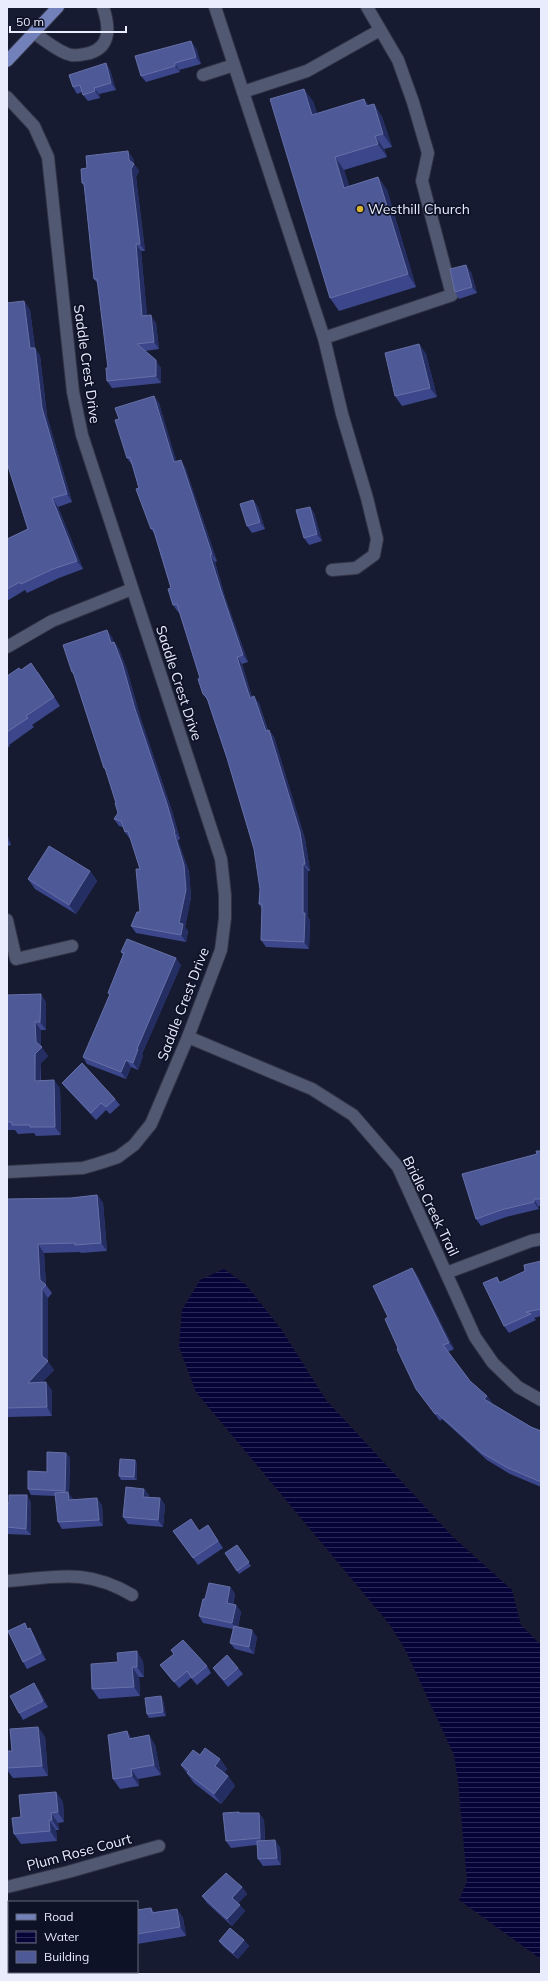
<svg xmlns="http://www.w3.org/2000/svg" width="548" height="1981" viewBox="0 0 548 1981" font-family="Mulish,sans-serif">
<defs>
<pattern id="water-rules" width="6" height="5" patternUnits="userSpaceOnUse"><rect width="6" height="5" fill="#060337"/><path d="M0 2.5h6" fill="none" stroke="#2a2855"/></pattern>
</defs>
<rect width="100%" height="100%" fill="#161b31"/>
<path fill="url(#water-rules)" d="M224,1269L246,1285L281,1329L326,1400L453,1537L512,1590L521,1625L541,1645V1959L459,1900L467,1881L458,1781L454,1755L405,1649L390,1625L196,1392L179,1347L182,1310L200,1280Z"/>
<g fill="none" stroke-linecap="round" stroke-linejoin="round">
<g stroke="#323346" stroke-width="14">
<g id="minor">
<path d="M215,7L324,338L452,295L422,181L428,153L413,102L398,60L367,7"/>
<path d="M34,33C45,40 58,52 71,55C77,56 84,54 90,53C112,46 109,25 103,7"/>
<path d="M203,75L234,65"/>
<path d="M243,92L307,71L380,30"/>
<path d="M7,97L34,126L48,157L73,392L82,435L221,859L225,895V918L221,950L188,1037L151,1124L134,1145L118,1157L100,1163L83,1168L7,1172"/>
<path d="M324,338L342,414L367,498L377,539L374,555L356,568L332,570"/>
<path d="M7,647L52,621L132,589"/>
<path d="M7,920L16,959L72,946"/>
<path d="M188,1037L312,1089L353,1115L398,1167L475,1337L493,1363L518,1387L541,1400"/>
<path d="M446,1273L531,1241L541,1239"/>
<path d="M7,1581C56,1577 87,1568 132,1595"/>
<path d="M7,1887L68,1872L159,1846"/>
</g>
</g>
<g stroke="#323346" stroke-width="14">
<path id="major" d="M7,61L58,7"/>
</g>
<use href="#minor" stroke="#515872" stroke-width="12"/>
<use href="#major" stroke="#7381bb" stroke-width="12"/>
</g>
<g fill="#3c478b">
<path d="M196,48L201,64L179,70L180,72L146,82L141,76Z"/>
<path d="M106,63L110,70L116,90L99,94L100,98L88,101L83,95L82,92L77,94L73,87Z"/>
<path d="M364,99L369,106L374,104L382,117L392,147L384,149L387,157L344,170L349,186L378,177L387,190L416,287L339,311L330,298L313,101L317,114Z"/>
<path d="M133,158L134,164L139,171L136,177L145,251H141L147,316L156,323L159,349L145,351L161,368V383L112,388L107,381L108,368L98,284L94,279L84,186L82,183L87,168Z"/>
<path d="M471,272L477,293L459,299L455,292Z"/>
<path d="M24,301L30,310L35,348L40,356L47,416L72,502L58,507L83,569L59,578L27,593L25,590L7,601V539L28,529Z"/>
<path d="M419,344L426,354L437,397L402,406L395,396Z"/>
<path d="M154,396L159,403L176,462L185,467L217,561L215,562L225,597L248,662L242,664L252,697L259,703L268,730H269L274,737L305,839L310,871H308V917L310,920L309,949L266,947L261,940L262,909L259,904L260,889L254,849L227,758L208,701L203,694L200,678L179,612H178L173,605L171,588L154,533L151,529L132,465L127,458L119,419Z"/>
<path d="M253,500L258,507L265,529L252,533L247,526Z"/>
<path d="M310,507L314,513L322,541L309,545L304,538Z"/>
<path d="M112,637L113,642H114L119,649L127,670L140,716L172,811L180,839L178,840L189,872L191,897L185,927L188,931L186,942L136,933L131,926L140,912V869L130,838V839L125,832L123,827L119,826L114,819L118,813L116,803L107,773L104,768L75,677L72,672Z"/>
<path d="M21,670L38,672L60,706L32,725L34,727L9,745L10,746L7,748V676Z"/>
<path d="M7,834L11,845L7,846Z"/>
<path d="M90,871L97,881L76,914L35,889L28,879Z"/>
<path d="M121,952L181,965L142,1054L143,1056L138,1070L131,1067L126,1079L87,1064L83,1057L110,996L108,993L123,955Z"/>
<path d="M7,995L46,1002V1030H41V1047L48,1056L41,1063V1080L60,1088L61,1135L36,1136L34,1133L18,1134L15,1130H7Z"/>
<path d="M62,1083L115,1099L120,1105L110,1114L106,1110L96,1120L67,1089Z"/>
<path d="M541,1151V1206H538L539,1209L506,1217L481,1226L476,1219L537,1154Z"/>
<path d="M97,1195L103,1203L107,1251L81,1253L80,1252L44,1253L46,1285L52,1293L48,1298V1362L54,1370L42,1382H46L52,1391V1416L7,1417V1199L71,1198Z"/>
<path d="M541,1261V1316L534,1318L536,1320L509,1333L504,1326L497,1277L501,1283L525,1271Z"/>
<path d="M412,1268L417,1275L454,1349L448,1352L470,1381L487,1396L492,1403H491L531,1427L541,1431V1487L510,1474L487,1460L442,1419L440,1421L416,1389L398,1348L388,1317Z"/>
<path d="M66,1453L70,1458L69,1494L73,1499V1500L102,1505L103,1526L62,1529L58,1522L56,1496L31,1495L28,1489Z"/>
<path d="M137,1463V1480H121L119,1476Z"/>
<path d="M144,1489L149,1495L148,1497L160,1498L165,1505L163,1527L128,1524L123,1517Z"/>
<path d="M31,1502V1535L7,1534V1503Z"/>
<path d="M208,1525L223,1548L198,1565L173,1531H199Z"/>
<path d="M237,1545L251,1566L239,1574L225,1553Z"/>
<path d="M230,1587L235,1594L233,1605H236L241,1612L238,1627L257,1637L254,1654L235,1649L230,1643L233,1629L203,1623L199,1616L205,1599Z"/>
<path d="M25,1623L28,1629L34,1635L46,1660L27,1669L23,1662Z"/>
<path d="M171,1650L207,1666L211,1673L197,1685L191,1678L179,1688L160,1665L174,1654Z"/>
<path d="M143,1661L144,1677H139L140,1696L99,1699L92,1689Z"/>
<path d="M213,1668H238L243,1674L228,1687L218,1675Z"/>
<path d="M39,1690L48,1707L23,1720L19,1713Z"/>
<path d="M161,1696L163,1700L166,1716L149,1718L147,1714Z"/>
<path d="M38,1727L45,1737L48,1776L13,1778L7,1770V1751H12Z"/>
<path d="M149,1735L155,1745L161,1775L138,1779L139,1786L120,1789L113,1779L132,1738Z"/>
<path d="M200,1755L220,1759L227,1769L224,1773L228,1776L235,1786L221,1804L194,1783L181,1765Z"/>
<path d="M56,1792L63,1802L64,1822L58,1823L59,1830H56L57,1841L21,1844L14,1834L21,1817Z"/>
<path d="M239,1812L240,1813H259L264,1820L265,1841L280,1847L281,1865L263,1866L258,1859L257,1845L231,1848L226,1841Z"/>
<path d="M242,1887L247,1894L238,1903L245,1911L232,1926L207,1903L202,1896Z"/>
<path d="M151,1908L154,1912L177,1909L183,1918L186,1936L137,1944V1910Z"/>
<path d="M244,1940L249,1946L238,1959L224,1947L219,1941Z"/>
</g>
<g fill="#252e62">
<path d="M191,41L196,48L201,64L196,57Z"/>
<path d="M106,63L110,70L116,90L111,83Z"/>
<path d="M175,63L179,70L180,72L175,66Z"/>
<path d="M94,88L99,94L100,98L95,91Z"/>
<path d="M304,89L313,101L321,128L312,115Z"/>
<path d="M364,99L373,112L366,106Z"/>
<path d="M374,104L382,117L392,147L383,134Z"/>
<path d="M375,136L384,149L387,157L378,144Z"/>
<path d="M128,151L133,158L134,165V164L139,171L136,177L145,251L140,244Z"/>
<path d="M335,157L344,170L353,200L344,188Z"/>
<path d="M378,177L387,190L416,287L408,274Z"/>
<path d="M136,244L141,251L148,324L142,316Z"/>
<path d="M466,265L471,272L477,293L472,287Z"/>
<path d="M24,301L30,310L35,348L40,356L47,416L72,502L67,494L42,408L30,348Z"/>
<path d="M151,315L156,323L159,349L154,342Z"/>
<path d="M419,344L426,354L437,397L430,388Z"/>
<path d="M156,360L161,368V383L156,376Z"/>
<path d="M154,396L159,403L179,469L174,462Z"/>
<path d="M181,460L185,467L217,561L212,554Z"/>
<path d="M52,498L58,507L83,569L77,561Z"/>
<path d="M253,500L258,507L265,529L260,522Z"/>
<path d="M310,507L314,513L322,541L317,534Z"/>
<path d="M210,555L215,562L225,597L248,662L243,655L221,590Z"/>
<path d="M107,630L112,637L116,650L111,643Z"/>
<path d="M114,642L119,649L127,670L140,716L172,811L180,839L175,832L135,709Z"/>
<path d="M237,657L242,664L254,705L250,698Z"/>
<path d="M254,696L259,703L270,738L266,731Z"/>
<path d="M269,730L274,737L305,839L310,871L305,864Z"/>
<path d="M174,832L178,840L189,872L191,897L185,927L188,931L186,942L181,935L179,923Z"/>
<path d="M7,834L11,845L7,839Z"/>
<path d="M303,864L308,871V917L310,920L309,949L304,942L303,913Z"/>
<path d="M90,871L97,881L76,914L69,905Z"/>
<path d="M176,958L181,965L142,1054L143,1056L138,1070L133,1063L137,1049Z"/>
<path d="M41,994L46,1002V1030L40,1022Z"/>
<path d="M35,1022L41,1030V1048L42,1047L48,1056L41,1063L40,1089L35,1081L36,1042Z"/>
<path d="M126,1060L131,1067L126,1079L121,1072Z"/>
<path d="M54,1080L60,1088L61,1135L55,1127Z"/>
<path d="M97,1195L103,1203L107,1251L101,1243Z"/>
<path d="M534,1199L538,1206L539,1209L534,1202Z"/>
<path d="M38,1244L44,1253L46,1285L40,1280Z"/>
<path d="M412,1268L417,1275L454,1349L449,1343Z"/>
<path d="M42,1289L48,1298V1362L54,1370L34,1391L28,1383L42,1356Z"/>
<path d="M46,1382L52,1391V1416L47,1407Z"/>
<path d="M487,1396L492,1403L489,1406L484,1399Z"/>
<path d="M66,1453L70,1458L69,1494L73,1499V1507L69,1500L68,1495L65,1491Z"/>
<path d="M135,1460L137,1463V1480L134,1477Z"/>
<path d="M144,1489L149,1495L148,1504L143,1497Z"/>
<path d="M27,1495L31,1502V1535L26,1529Z"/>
<path d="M97,1498L102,1505L103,1526L99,1520Z"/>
<path d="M160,1498L165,1505L163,1527L158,1520Z"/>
<path d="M230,1587L235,1594L231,1610L227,1603Z"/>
<path d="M236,1605L241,1612L237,1630L232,1623Z"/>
<path d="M30,1628L34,1635L46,1660L41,1653Z"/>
<path d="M252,1630L257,1637L254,1654L249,1647Z"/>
<path d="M137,1651L143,1661L144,1677L137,1667Z"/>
<path d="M132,1667L139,1677L140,1696L134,1687Z"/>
<path d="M34,1683L39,1690L48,1707L43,1701Z"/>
<path d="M161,1696L163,1700L166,1716L163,1712Z"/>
<path d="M38,1727L45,1737L48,1776L42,1766Z"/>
<path d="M127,1731L134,1741L129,1739Z"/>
<path d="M149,1735L155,1745L161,1775L154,1765Z"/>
<path d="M220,1759L227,1769L222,1776L215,1766Z"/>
<path d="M131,1769L138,1779L139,1786L132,1776Z"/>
<path d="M228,1776L235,1786L221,1804L214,1794Z"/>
<path d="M56,1792L63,1802L64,1822L58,1812Z"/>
<path d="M51,1813L58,1823L59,1830L52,1820Z"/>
<path d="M259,1813L264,1820L265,1845L260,1838Z"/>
<path d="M49,1820L56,1830L57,1841L50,1831Z"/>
<path d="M275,1840L280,1847L281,1865L277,1858Z"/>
<path d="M242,1887L247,1894L237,1905L232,1898Z"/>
<path d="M240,1905L245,1911L232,1926L227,1919Z"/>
<path d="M177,1909L183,1918L186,1936L180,1927Z"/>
<path d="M244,1940L249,1946L238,1959L233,1953Z"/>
</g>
<g fill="#4e5998" stroke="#6670a7">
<path d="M191,41L196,57L175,63V66L141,76L135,56Z"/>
<path d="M106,63L111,83L94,88L95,91L83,95L80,85L73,87L69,75Z"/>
<path d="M304,89L312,115L364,99L366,106L374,104L383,134L375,136L378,144L335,157L344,188L378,177L408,274L330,298L270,99Z"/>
<path d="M128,151L129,160L134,164L131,169L140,244H136L142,316L151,315L154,342L137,344L156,360V376L107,381L106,368H108L97,279H94L84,183H82L81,169L87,168L86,156Z"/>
<path d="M466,265L472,287L455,292L450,269Z"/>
<path d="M24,301L30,348H35L42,408L67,494L52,498L77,561L53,569L21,584L20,582L7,589V539L28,529L7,463V303Z"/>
<path d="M419,344L430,388L395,396L385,353Z"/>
<path d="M154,396L174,462L181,460L212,554L210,555L221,590L243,655L237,657L250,698L254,696L266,731L269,730L300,832L305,864H303V913H305L304,942L261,940L262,904H259L260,889L254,849L227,758L207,698L203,694L198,679L200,678L177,604L173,605L168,589L171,588L153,528L151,529L136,489L139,488L130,457L127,458L115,420L119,419L115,408Z"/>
<path d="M253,500L260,522L247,526L240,504Z"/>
<path d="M310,507L317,534L304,538L296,510Z"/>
<path d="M107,630L111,643L114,642L122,663L135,709L167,804L175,832H174L184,865L186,890L179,923L183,924L181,935L131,926L137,912H140L136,869H140L128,831L125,832L121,821L114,819L118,813L115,803H116L105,768H104L73,672H72L63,645Z"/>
<path d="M31,663L54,697L26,716L28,718L7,732V676L19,668L21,670Z"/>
<path d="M49,846L90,871L69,905L28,879Z"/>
<path d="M127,939L176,958L137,1049H138L133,1063L126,1060L121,1072L83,1057L110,994L108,993L124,953L121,952Z"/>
<path d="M41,994L40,1022H35L36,1042L42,1047L35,1054V1081L54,1080L55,1127H30V1125H12V1122H7V995Z"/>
<path d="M82,1063L115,1099L106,1107L101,1103L91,1113L62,1083Z"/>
<path d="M536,1151H541V1199H534V1202L501,1210L476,1219L462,1174L537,1154Z"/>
<path d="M97,1195L101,1243L75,1245V1243L38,1244L40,1280L46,1285L42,1289V1356L48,1361L28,1383L46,1382L47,1407L7,1408V1199L71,1198Z"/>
<path d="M541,1261V1309L526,1312L531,1314L504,1326L483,1283L497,1277L499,1283L525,1271L524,1265Z"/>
<path d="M412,1268L449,1343L443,1345L470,1381L487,1396L484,1399L531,1427L541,1431V1482L506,1467L482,1453L437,1413L435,1414L416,1389L397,1349L398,1348L385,1319L388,1317L373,1286Z"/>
<path d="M47,1452L66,1453L65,1491L28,1489V1471L47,1472Z"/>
<path d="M120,1459L135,1460L134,1477L119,1476Z"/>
<path d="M126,1487L144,1489L143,1497L160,1498L158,1520L123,1517Z"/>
<path d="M68,1492L69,1500L97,1498L99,1520L58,1522L55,1493Z"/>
<path d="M9,1495H27L26,1529L7,1527V1503H9Z"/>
<path d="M191,1519L199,1531L208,1525L218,1541L193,1558L173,1531Z"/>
<path d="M237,1545L249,1562L237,1571L225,1553Z"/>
<path d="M209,1583L230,1587L227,1603L236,1605L232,1623L199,1616L203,1599H205Z"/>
<path d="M25,1623L27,1629L30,1628L41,1653L23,1662L8,1631Z"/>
<path d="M234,1626L252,1630L249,1647L230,1643Z"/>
<path d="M183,1640L207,1666L192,1678L187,1671L174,1682L160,1665L174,1654L171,1650Z"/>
<path d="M137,1651V1667H132L134,1687L92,1689L91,1664L118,1662L117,1653Z"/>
<path d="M227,1655L238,1668L224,1680L213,1668Z"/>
<path d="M34,1683L43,1701L19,1713L10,1696Z"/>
<path d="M161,1696L163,1712L147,1714L145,1698Z"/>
<path d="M38,1727L42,1766L7,1768V1751H12L10,1729Z"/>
<path d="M127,1731L129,1739L149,1735L154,1765L131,1769L132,1776L113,1779L108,1735Z"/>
<path d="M205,1748L220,1759L215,1766L228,1776L214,1794L187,1773L189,1771L181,1765L193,1750L200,1755Z"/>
<path d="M56,1792L58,1812L51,1813L52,1820H49L50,1831L14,1834L12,1818L21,1817L19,1795Z"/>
<path d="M239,1812V1813H259L260,1838L226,1841L223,1813Z"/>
<path d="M275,1840L277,1858L258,1859L257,1841Z"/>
<path d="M226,1873L242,1887L232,1898L240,1905L227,1919L202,1896Z"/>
<path d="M151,1908L152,1913L177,1909L180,1927L137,1934V1910Z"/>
<path d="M230,1928L244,1940L233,1953L219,1941Z"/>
<path d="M80,1972H86L87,1974H76Z"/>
</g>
<circle fill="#d8b434" stroke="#0d1227" stroke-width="1.5" cx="360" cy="209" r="4"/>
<g text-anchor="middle" stroke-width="3.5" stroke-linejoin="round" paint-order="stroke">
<g font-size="14" fill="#e8ecfc" stroke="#0d1227" text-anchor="start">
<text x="368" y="214">Westhill Church</text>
</g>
<g font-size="14" fill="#e8ecfc" stroke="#0d1227">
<text transform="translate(87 364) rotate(82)" y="5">Saddle Crest Drive</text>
<text transform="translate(179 683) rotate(72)" y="5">Saddle Crest Drive</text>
<text transform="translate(183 1004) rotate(-69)" y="5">Saddle Crest Drive</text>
<text transform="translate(431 1206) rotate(64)" y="5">Bridle Creek Trail</text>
<text transform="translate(79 1852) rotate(-15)" y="5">Plum Rose Court</text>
</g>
</g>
<rect width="548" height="1981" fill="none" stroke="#e8ecfc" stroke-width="16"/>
<rect x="8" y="1901" width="130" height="72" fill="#0d1227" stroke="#65697c"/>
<rect x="16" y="1914" width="20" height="6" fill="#7381bb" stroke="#65697c"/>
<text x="44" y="1921" font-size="12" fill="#e8ecfc">Road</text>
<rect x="16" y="1931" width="20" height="12" fill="url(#water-rules)" stroke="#65697c"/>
<text x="44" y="1941" font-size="12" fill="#e8ecfc">Water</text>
<rect x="16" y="1951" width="20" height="12" fill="#4e5998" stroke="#65697c"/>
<text x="44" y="1961" font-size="12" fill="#e8ecfc">Building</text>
<path d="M10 26v6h116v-6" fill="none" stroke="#e8ecfc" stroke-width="2"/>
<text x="16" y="26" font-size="12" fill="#e8ecfc" stroke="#0d1227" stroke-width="3" paint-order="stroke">50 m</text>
</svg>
